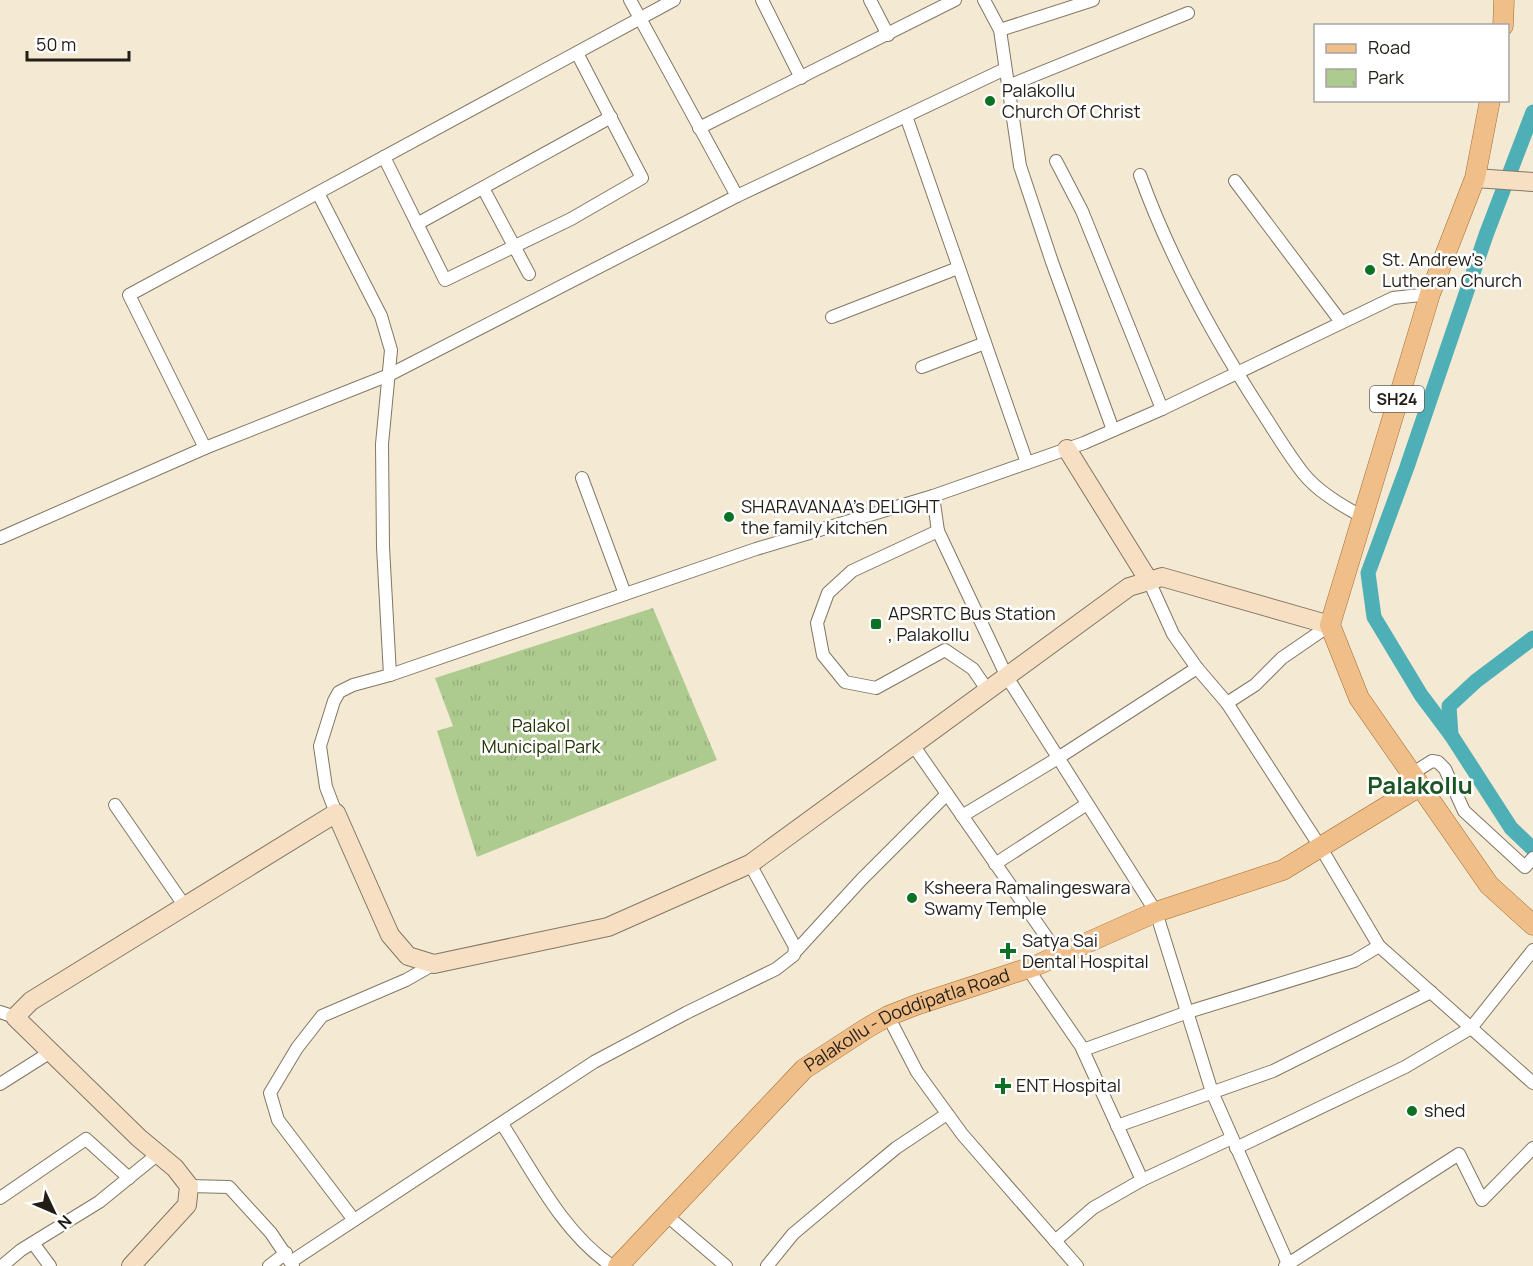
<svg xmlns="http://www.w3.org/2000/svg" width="1533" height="1266" viewBox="0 0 1533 1266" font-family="Manrope,sans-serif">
<defs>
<pattern id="park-tufts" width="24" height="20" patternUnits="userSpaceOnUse" patternTransform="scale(1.5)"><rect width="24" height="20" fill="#aecb8f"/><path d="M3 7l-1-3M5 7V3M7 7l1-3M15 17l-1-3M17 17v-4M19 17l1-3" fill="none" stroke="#95ae7b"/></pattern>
</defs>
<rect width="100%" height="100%" fill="#f4ead4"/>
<path fill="url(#park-tufts)" d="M653,608L717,760L477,857L437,731L453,726L435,678Z"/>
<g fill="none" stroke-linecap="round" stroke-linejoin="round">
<g stroke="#4fafb6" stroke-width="15">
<path d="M1533,638L1476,681L1449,706L1451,735L1511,828L1533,849"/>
<path d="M1451,735L1421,695L1374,617L1368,573L1407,467L1486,235L1533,112"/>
</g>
<g stroke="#807764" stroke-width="14">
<g id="street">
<path d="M630,0L737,196"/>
<path d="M762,0L801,78"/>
<path d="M870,0L888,35"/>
<path d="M984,0L1000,30L1020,166L1052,262L1113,430"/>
<path d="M1000,30L1093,0"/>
<path d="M1008,86L1188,13"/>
<path d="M906,116L1027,463"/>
<path d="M699,128L955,0"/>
<path d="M384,157L445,280L571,219L642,178L577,53"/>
<path d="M1056,161L1082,211L1162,409"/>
<path d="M1140,175C1170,258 1214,338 1262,412C1275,432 1288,454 1303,473C1317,491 1341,505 1361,516"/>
<path d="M1235,181L1341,322"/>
<path d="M483,188L529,274"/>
<path d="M318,193L381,316L391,350L382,444L383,547L390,675"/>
<path d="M417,224L611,117"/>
<path d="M832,317L958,268"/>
<path d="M922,367L985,343"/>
<path d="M205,448L129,295L674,0"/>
<path d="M582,478L625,594"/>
<path d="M933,496L938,531L1007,677L1156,912L1212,1092L1289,1266"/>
<path d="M938,531L852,571L828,593L817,623L823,655L845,682L876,688L945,650L973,669L988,691"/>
<path d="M0,538L205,448L389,375L737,196L1005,69"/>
<path d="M1149,581L1173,634L1197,668L1227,703"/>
<path d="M1330,625L1282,658L1255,685L1227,703L1321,848L1379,946L1533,1083"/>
<path d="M913,745L1059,955"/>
<path d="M1413,773L1432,761L1438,762L1445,769L1464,811L1525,867L1533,858"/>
<path d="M115,805L184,905"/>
<path d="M336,813L326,787L320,746L334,701L339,692L353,685L390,675L756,549L933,496L1084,443L1162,409L1393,298L1430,294"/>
<path d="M962,816L1058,758L1197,668"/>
<path d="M995,864L1087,804"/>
<path d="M796,951L861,880L947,794"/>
<path d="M1028,969L1081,1046L1142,1180"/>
<path d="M0,1012L15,1017"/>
<path d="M888,1016L917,1072L962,1134L1077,1266"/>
<path d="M1083,1050L1188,1012L1354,961L1379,946"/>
<path d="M0,1084L49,1053"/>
<path d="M502,1124C534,1173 562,1232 612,1266"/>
<path d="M1117,1126L1273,1071L1431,992"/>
<path d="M1236,1148L1405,1067L1471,1028L1533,950"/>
<path d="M189,1186L229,1187L271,1233L293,1266"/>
<path d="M0,1198L86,1139L129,1178"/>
<path d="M665,1214L726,1266"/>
<path d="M354,1220L278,1120L270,1093L297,1048L322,1016L406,980L434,964"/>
<path d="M1055,1241L1093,1208L1142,1180L1232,1138"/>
<path d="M33,1243L50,1266"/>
<path d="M292,1261L594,1062L686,1013L776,969L794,955L795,947L750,864"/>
<path d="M2,1266L21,1250L99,1202L158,1154"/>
<path d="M269,1266L286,1253"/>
<path d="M767,1266L793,1234L843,1192L896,1148L947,1114"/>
<path d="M1285,1266L1459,1154L1482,1200L1533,1148"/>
</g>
</g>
<g stroke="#807764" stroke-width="20">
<g id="secondary">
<path d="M1475,178L1533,182"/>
<path d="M1067,449L1149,581"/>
<path d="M131,1266L187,1205L189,1186L175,1168L139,1138L15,1017L31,1001L336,813L390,935L408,956L434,964L608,927L750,864L1129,587L1162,577L1330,625"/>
</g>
</g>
<g stroke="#a06a2e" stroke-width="21">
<g id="primary">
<path d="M1503,26L1504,0"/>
<path d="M1490,100L1475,178L1430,294L1330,625L1359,698L1489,885L1533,925"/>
<path id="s1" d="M618,1266L804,1069L867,1028L888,1016L916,1005L1035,966L1156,912L1283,870L1420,786"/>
</g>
</g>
<use href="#street" stroke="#fff" stroke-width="12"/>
<use href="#secondary" stroke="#f7dfc4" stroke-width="18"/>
<use href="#primary" stroke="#efbe89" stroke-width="20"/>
</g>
<g fill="#0c7223" stroke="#fff" stroke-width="2">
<circle cx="990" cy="101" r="6"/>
<circle cx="1370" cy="270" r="6"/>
<circle cx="729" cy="517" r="6"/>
<rect x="870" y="618" width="12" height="12" rx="3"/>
<circle cx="912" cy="898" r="6"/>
<path d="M1005 942h6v6h6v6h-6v6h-6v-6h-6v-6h6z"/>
<path d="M1000 1077h6v6h6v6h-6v6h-6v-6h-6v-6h6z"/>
<circle cx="1412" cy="1111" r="6"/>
</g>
<g text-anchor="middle" stroke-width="5" stroke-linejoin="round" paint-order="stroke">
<rect fill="#fff" stroke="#64625c" stroke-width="1.5" x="1370" y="386" width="54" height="26" rx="4.5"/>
<g font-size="16" font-weight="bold" fill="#221e16">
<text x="1397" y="405">SH24</text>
</g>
<g font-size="18" fill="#221e16" stroke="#fff" text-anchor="start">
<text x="1002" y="97">Palakollu<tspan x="1002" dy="21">Church Of Christ</tspan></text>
<text x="1382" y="266">St. Andrew's<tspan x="1382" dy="21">Lutheran Church</tspan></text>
<text x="741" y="513">SHARAVANAA's DELIGHT<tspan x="741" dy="21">the family kitchen</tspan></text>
<text x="888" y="620">APSRTC Bus Station<tspan x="888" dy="21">, Palakollu</tspan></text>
<text x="924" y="894">Ksheera Ramalingeswara<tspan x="924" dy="21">Swamy Temple</tspan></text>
<text x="1022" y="947">Satya Sai<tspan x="1022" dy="21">Dental Hospital</tspan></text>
<text x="1016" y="1092">ENT Hospital</text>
<text x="1424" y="1117">shed</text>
</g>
<g font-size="18" fill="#233608" stroke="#fff">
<text x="541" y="732">Palakol<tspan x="541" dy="21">Municipal Park</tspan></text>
</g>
<g font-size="18" fill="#221e16" stroke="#fff">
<text dy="6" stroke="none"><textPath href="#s1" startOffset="386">Palakollu - Doddipatla Road</textPath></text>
</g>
<g font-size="24" font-weight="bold" fill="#1c5523" stroke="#fff">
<text x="1420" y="794">Palakollu</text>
</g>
</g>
<rect x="1314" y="24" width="195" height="78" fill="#ffffff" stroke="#a7a5a2" stroke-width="1.5"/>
<rect x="1326" y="44" width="30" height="9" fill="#efbe89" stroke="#a7a5a2" stroke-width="1.5"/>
<text x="1368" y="54" font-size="18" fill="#221e16">Road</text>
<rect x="1326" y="69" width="30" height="18" fill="url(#park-tufts)" stroke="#a7a5a2" stroke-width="1.5"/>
<text x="1368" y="84" font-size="18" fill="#221e16">Park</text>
<g transform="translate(54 1212) rotate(134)" stroke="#ffffff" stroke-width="4.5" paint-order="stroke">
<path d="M0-4.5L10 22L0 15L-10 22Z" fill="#221e16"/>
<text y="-9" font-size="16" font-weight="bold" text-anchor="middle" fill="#221e16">N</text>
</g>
<path d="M27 51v9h102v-9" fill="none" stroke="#221e16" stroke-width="3"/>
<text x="36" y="51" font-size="18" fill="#221e16" stroke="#ffffff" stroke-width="4.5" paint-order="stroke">50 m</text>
</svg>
